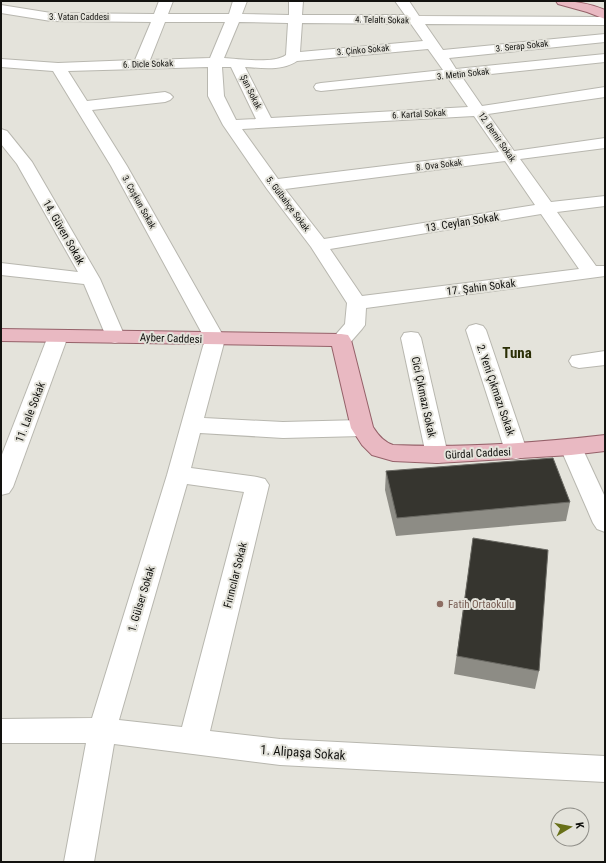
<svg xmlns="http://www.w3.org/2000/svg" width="606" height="863" viewBox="0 0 606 863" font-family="'Roboto Condensed',sans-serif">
<rect width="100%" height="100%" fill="#e4e3db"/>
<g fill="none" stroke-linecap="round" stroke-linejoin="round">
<g stroke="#b8b7af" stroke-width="2">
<g id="minor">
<path d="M159,1H173L168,14H229L233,1H247L242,14L289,15V1H303L302,15H405L395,1H409L419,16L605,17V25L425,24L443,50L605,34V42L449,58L456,69L605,54V62L462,77L482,106L605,87V97L488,114L514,151L605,138V148L520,159L551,202L605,196V206L557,212L596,266H605V276L366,308L365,325L362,329L348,345L341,346L334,345L331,340L345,324L347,303L311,247L267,189L223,125L208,96V67L68,71L87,101L165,92L170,94L173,97L170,100L165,102L92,110L127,166L225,339L204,418L283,422L362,420L370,423L373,428L370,433L362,436L283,438L200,433L191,468L257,477L265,479L269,485L210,731L280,739L605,756V782L280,765L114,744L94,862H64L86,743H1V719L92,718L167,475L205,339L111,166L53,71L1,67V59L58,63L135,60L151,22L51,21L1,13V5L51,13L154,14ZM165,22H225L210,58L150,60ZM239,22L288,23L286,55C274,64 239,59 224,58ZM302,23L411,24L423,41L300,52ZM428,49L443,70L321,83L316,84L314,87L316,90L321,91L448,78L468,107L271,118L245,67C262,68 283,71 297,61ZM222,67H231L256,119L236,120L224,96ZM474,116L499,152L278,179L242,129ZM505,161L535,205L324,239L285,189ZM541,214L579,269L362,296L330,249ZM187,484L244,492L182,727L119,720Z"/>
<path d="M1,129L7,131L32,162L100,279L125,337L122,341L115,343L108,341L84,284L1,275V263L78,272L17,164L1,144Z"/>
<path d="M476,324L483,326L486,330L527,451L524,457L516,459L508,457L505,451L466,330L469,326Z"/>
<path d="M58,330L65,332L68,336L13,487L9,493L1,495V457L48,336L51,332Z"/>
<path d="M411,332L418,333L421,338L448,455L445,461L437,463L429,461L426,455L401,338L404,333Z"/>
<path d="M605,351V365L579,368L572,366L569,361L572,356Z"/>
<path d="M571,439L579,441L605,497V532L597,529L593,523L560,447L563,441Z"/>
</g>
</g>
<g stroke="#956169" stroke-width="2">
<g id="major">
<path d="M556,1C574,1 589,3 605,10V19L587,12L558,4Z"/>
<path d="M1,329L341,334L348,335L351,340L373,427C378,435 384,442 393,445C464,448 535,443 605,435V451L571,455L437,463L393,461L372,455L362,445L351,428L332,346L1,341Z"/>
</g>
</g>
<use href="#minor" fill="#fff" fill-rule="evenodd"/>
<use href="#major" fill="#e9b9c2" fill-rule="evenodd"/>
</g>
<g fill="#8d8c85">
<path d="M386,471L570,502L566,521L396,536L385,490Z"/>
<path d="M473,538L539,671L535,689L454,674Z"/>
</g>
<g fill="#36352f" stroke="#6a6963">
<path d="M553,458L570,502L397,518L386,471Z"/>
<path d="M473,538L548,550L539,671L457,656Z"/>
</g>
<circle fill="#8d6e63" stroke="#e4e3db" stroke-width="1.5" cx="440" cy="604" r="4"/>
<g text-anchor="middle" stroke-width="4" stroke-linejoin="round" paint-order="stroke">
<g font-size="9" fill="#12120f" stroke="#e4e3db">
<text x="79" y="20">3. Vatan Caddesi</text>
<text transform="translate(382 20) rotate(1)" y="3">4. Telaltı Sokak</text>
<text transform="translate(522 46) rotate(-6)" y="3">3. Serap Sokak</text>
<text transform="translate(363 50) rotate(-5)" y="3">3. Çinko Sokak</text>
<text transform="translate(148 64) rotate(-2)" y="3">6. Dicle Sokak</text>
<text transform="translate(463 74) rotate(-6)" y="3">3. Metin Sokak</text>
<text transform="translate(251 92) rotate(64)" y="3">Şan Sokak</text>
<text transform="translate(419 114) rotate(-3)" y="3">6. Kartal Sokak</text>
<text transform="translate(497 137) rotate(55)" y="3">12. Demir Sokak</text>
<text transform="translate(439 165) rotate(-7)" y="3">8. Ova Sokak</text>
<text transform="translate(139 202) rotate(61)" y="3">3. Coşkun Sokak</text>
<text transform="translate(288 204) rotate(53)" y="3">5. Gülbahçe Sokak</text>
</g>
<g font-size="11" fill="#12120f" stroke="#e4e3db">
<text transform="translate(462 222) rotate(-9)" y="4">13. Ceylan Sokak</text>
<text transform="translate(64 232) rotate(60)" y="4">14. Güven Sokak</text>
<text transform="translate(481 287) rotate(-7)" y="4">17. Şahin Sokak</text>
<text transform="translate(171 338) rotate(2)" y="4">Ayber Caddesi</text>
<text transform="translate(496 390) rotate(71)" y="4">2. Yeni Çıkmazı Sokak</text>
<text transform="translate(424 397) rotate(78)" y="4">Cici Çıkmazı Sokak</text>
<text transform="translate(30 412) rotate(-69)" y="4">11. Lale Sokak</text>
<text transform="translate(478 453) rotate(-3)" y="4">Gürdal Caddesi</text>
<text transform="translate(235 575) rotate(-76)" y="4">Fırıncılar Sokak</text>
<text transform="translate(141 599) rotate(-73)" y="4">1. Gülser Sokak</text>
</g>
<g font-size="11" fill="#785e54" stroke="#e4e3db" text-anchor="start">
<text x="448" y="608">Fatih Ortaokulu</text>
</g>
<g font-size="13" fill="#12120f" stroke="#e4e3db">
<text transform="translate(303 752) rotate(4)" y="5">1. Alipaşa Sokak</text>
</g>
<g font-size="15" font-weight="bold" fill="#2a2e05" stroke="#e4e3db">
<text x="517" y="358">Tuna</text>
</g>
</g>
<rect width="606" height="863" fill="none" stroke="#12120f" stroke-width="4"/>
<g transform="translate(570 827) rotate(80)"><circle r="19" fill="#e4e3db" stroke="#908f89"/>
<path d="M0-3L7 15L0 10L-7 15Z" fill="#687018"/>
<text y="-6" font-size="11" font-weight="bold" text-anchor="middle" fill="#12120f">K</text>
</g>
</svg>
